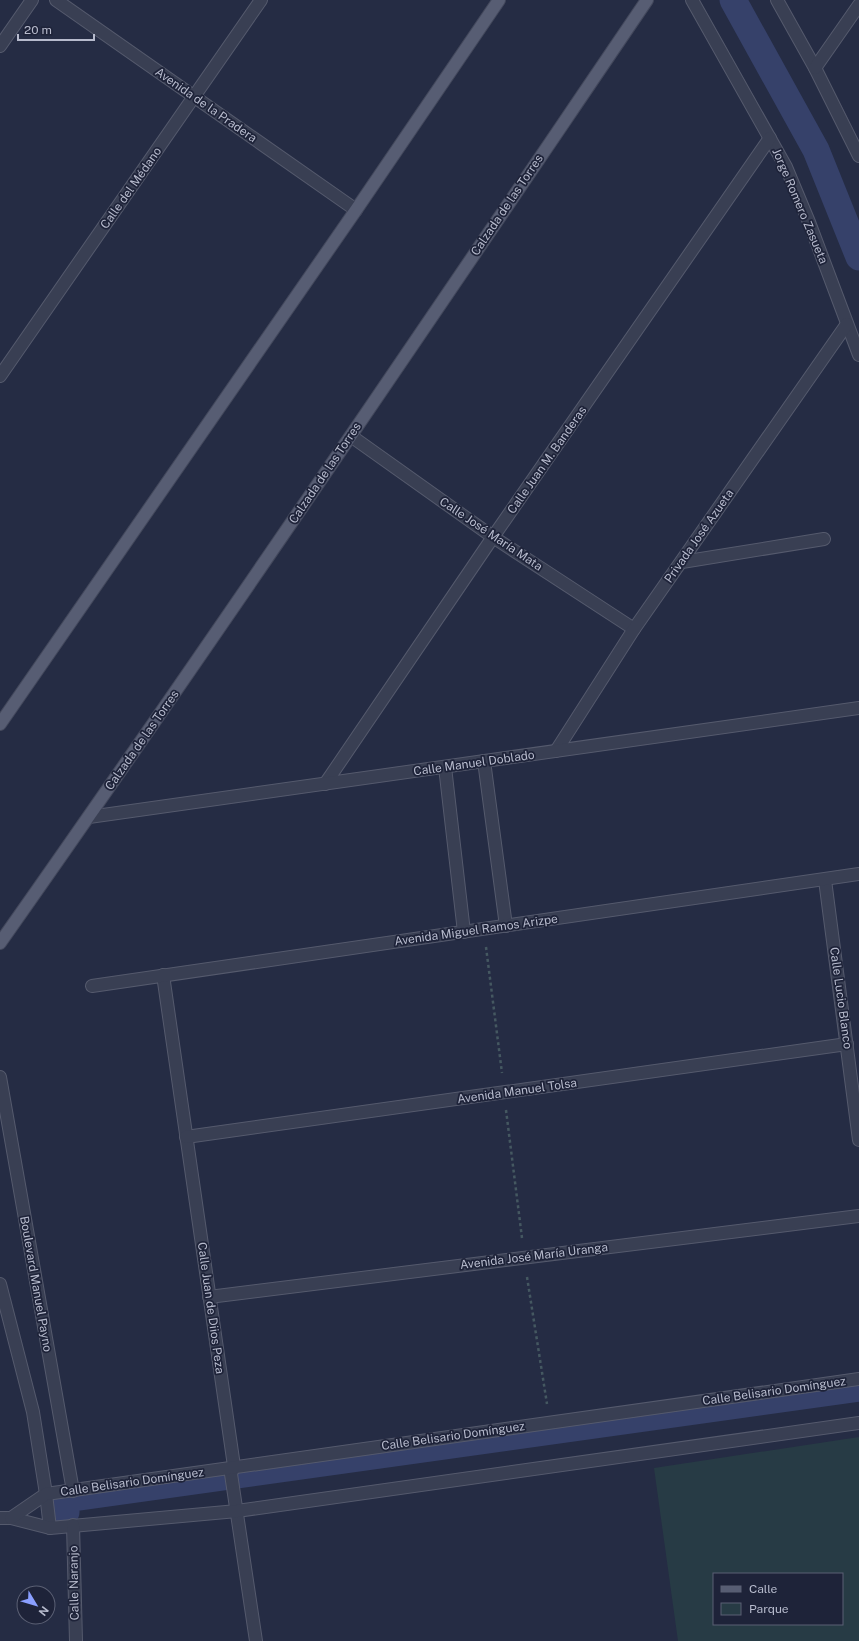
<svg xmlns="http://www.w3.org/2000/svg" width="859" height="1641" viewBox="0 0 859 1641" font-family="'Public Sans',sans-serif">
<rect width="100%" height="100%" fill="#252c44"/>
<path fill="#273b45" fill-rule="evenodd" d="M859,1437V1641H678L654,1468ZM714,1574H842V1624H714Z"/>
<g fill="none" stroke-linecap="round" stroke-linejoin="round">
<g stroke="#36416a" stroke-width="27">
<path d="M733,0L816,150L859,257"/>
<path d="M66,1512V1499L859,1388"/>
</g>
<g stroke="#555a6d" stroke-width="14">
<g id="minor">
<path d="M56,0L356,210"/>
<path d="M692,0L786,167L809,222L859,355"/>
<path d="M777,0L815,68L859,156"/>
<path d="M0,46L32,0"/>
<path d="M815,68L859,5"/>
<path d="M0,376L261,0"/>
<path d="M351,436L493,537L634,629"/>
<path d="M682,562L824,539"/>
<path d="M556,751L634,629L847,324"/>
<path d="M484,761L506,926"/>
<path d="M445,767L464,932"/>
<path d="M325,784L493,537L770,138"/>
<path d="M89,817L859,708"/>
<path d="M825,880L859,1140"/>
<path d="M163,975L234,1466L231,1474L256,1641"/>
<path d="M92,986L859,874"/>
<path d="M0,1077L73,1491"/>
<path d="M186,1137L847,1044"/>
<path d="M0,1284L33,1412L46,1494L50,1528"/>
<path d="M209,1297L859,1216"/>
<path d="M0,1518H11L50,1528L237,1511L859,1423"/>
<path d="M11,1518L46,1494L859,1379"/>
<path d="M73,1525L76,1641"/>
</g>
</g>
<g stroke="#43485c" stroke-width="14">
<g id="major">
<path d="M0,724L356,210L499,0"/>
<path d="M0,943C219,632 433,315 647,0"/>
</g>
</g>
<g stroke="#455861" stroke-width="2.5" stroke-dasharray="3 3" stroke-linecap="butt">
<path d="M486,947L502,1073"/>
<path d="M506,1110L522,1238"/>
<path d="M527,1277L547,1404"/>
</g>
<use href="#minor" stroke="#393f53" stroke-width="12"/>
<use href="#major" stroke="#575d73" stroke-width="12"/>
</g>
<g text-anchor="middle" stroke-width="3.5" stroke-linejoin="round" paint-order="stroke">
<g font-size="12" fill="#b7bbcd" stroke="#1e2339">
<text transform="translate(206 105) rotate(35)" y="4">Avenida de la Pradera</text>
<text transform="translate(131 188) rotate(-55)" y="4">Calle del Médano</text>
<text transform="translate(507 205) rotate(-56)" y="4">Calzada de las Torres</text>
<text transform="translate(800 206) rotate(67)" y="4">Jorge Romero Zasueta</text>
<text transform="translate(547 460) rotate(-55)" y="4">Calle Juan M. Banderas</text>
<text transform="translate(325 473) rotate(-56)" y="4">Calzada de las Torres</text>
<text transform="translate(491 534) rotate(34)" y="4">Calle José María Mata</text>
<text transform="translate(699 536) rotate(-55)" y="4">Privada José Azueta</text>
<text transform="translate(142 740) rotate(-55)" y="4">Calzada de las Torres</text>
<text transform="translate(474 763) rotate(-8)" y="4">Calle Manuel Doblado</text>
<text transform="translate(476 930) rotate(-8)" y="4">Avenida Miguel Ramos Arizpe</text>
<text transform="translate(841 998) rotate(82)" y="4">Calle Lucio Blanco</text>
<text transform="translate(517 1091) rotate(-8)" y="4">Avenida Manuel Tolsa</text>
<text transform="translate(534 1256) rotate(-7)" y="4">Avenida José María Uranga</text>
<text transform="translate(36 1284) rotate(80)" y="4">Boulevard Manuel Payno</text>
<text transform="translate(211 1308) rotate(82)" y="4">Calle Juan de Diios Peza</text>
<text transform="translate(774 1391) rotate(-8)" y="4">Calle Belisario Domínguez</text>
<text transform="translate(453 1436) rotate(-8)" y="4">Calle Belisario Domínguez</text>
<text transform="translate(132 1482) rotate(-8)" y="4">Calle Belisario Domínguez</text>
<text transform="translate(74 1583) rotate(-91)" y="4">Calle Naranjo</text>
</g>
</g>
<rect x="713" y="1573" width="130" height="52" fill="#1e2339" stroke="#5b6074"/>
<rect x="721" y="1586" width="20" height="6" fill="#575d73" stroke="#5b6074"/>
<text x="749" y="1593" font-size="12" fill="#b7bbcd">Calle</text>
<rect x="721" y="1603" width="20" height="12" fill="#273b45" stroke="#5b6074"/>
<text x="749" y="1613" font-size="12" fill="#b7bbcd">Parque</text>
<g transform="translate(36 1605) rotate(128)"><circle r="19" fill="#1e2339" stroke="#5b6074"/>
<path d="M0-3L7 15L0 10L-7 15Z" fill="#8a9fff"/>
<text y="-6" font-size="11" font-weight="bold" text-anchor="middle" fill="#b7bbcd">N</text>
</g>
<path d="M18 34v6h76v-6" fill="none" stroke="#b7bbcd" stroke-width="2"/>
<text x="24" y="34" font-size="12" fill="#b7bbcd" stroke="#1e2339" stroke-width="3" paint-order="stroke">20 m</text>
</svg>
